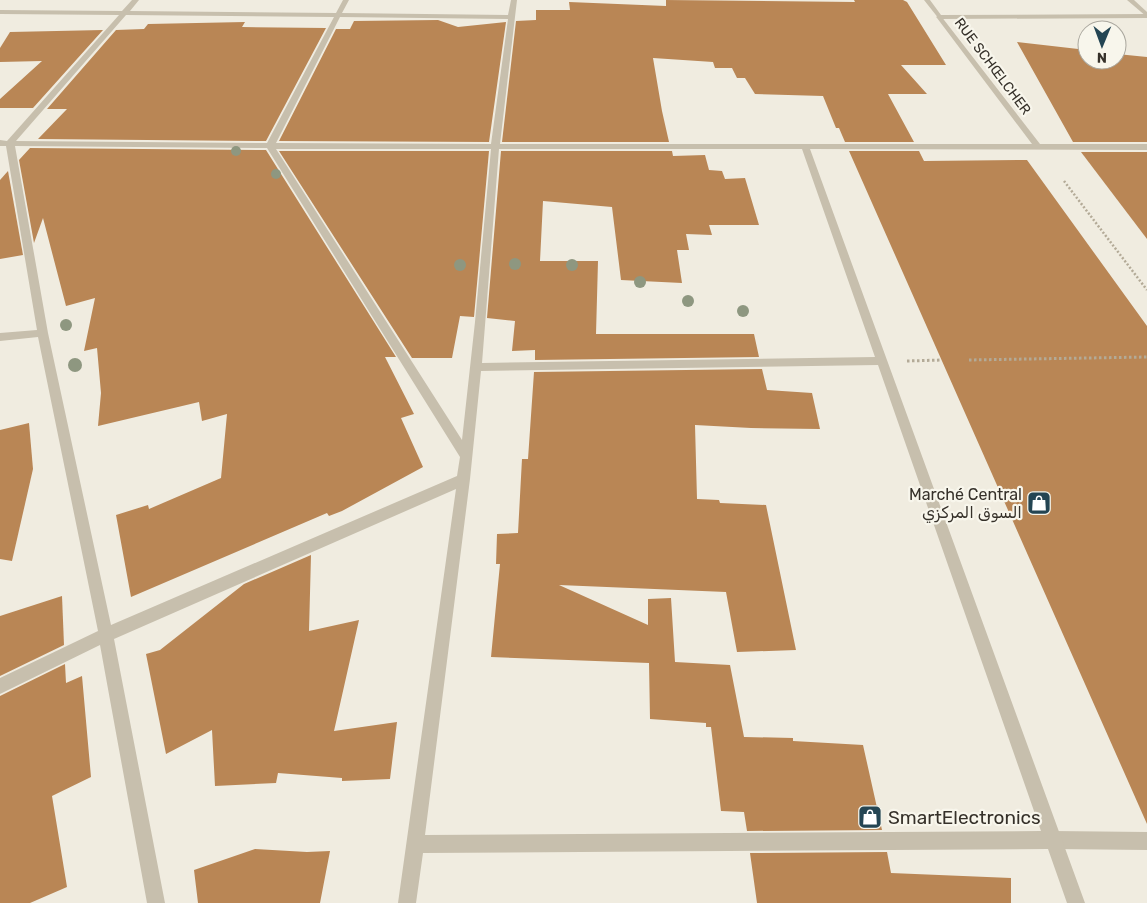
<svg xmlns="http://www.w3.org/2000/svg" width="1147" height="903" viewBox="0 0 1147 903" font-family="Rubik,'Noto Sans Arabic',sans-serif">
<rect width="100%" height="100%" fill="#f0ece0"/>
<g fill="#b98655">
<path d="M666,0L855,2L854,0H903L907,2L946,65H901L927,94H888L914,142H845L839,128H836L823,96L755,94L745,78H737L732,68H715L713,62L653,58L662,111L669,142H502L516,21L536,20V10H570L569,2L666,6Z"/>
<path d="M438,20L458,27L506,22L489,142L279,141L336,29H350L354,21Z"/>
<path d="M245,22L242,27L326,28L266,141L38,139L67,109H47L116,30L144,29L148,24Z"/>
<path d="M103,30L33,108H0V99L42,61L0,62V48L10,32Z"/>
<path d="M1017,42L1087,50V60H1117V54L1147,57V142H1073Z"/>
<path d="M30,148L266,150L396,357H385L414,414L401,418L423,467L342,511L329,516L327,513L131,597L116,515L148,505L149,509L221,478L227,414L202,421L199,402L98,426L101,393L97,348L84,351L95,298L66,306L43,218L34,243L19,160Z"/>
<path d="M279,151H489L474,317L460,316L452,358H412Z"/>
<path d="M501,151H672L673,156L705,155L709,170L722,171L725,179L745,178L759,225H709L712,235L686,234L689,250H677L682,283L621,280L612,207L543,201L540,261H598L596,334H754L759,357L535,360V350L512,351L515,321L487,318Z"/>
<path d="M849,151H919L924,161L1027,160L1147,326V824Z"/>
<path d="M1081,152H1147V239Z"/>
<path d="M8,171L23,255L0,259V180Z"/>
<path d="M762,369L767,390L812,393L820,429L751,428L695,425L697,499L719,500L720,503L766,505L796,650L737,652L726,592L559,585L648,625V599L671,598L675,662L730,665L744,737L793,738V741L863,745L882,830L747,831L744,812L721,811L711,727H706V723L650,719L649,663L491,657L500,564H496L497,534L518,533L522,459H528L534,372Z"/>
<path d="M29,423L33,469L12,561L0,559V430Z"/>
<path d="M311,555L309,631L359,620L334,731L397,722L390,779L342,781V778L278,773L276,783L215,786L212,730L166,754L146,654L160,650L244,584Z"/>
<path d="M62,596L64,645L0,676V616Z"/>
<path d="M65,664L66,683L82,676L91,777L52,796L67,887L30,903H0V696Z"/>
<path d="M255,849L307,852L330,851L320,903H198L194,870Z"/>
<path d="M887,852L891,873L1011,878V903H757L750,853Z"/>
</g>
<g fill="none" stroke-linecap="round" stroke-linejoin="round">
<path stroke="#b3aa97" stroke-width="2.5" stroke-dasharray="2 2" stroke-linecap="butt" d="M1064,181L1147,290"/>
<g stroke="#b3aa97" stroke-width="3" stroke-dasharray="2.5 2.5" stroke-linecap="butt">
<path d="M969,360L1147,357"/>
<path d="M907,361L942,360"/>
</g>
<path fill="#c7bfad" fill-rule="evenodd" d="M1053,831L1147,832V850L1053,849L1047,846L1044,840L1047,834Z"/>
<g fill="#c7bfad" fill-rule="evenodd">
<path d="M132,0H139L130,11L336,13L343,0H349L342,13L508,15L511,0H517L500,144H1032L937,18L936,17L939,15L941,16L1040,144H1147V150L810,149L1085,903H1067L1048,849L423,853L416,903H398L456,489L114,639L165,903H147L100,645L0,694V678L98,631L38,337L0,341V333L37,330L6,146H0V140L7,141L119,15L0,14V10L122,11ZM126,15L334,17L267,143L16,141ZM340,17L508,19L491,144L276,143ZM15,146L267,148L460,457L457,476L111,625L48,333ZM276,149H491L475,322L462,440ZM499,149H802L875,357L482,363ZM878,365L1041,831L425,835L470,479L481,371Z"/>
<path d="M1127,0H1134L1147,12V17Z"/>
</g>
<path fill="#c7bfad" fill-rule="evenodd" d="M924,0H930L941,15L1147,14V18L939,19Z"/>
</g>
<g fill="#8e9780">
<circle cx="236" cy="151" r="5"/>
<circle cx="276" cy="174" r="5"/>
<circle cx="515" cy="264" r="6"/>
<circle cx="460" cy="265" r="6"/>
<circle cx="572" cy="265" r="6"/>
<circle cx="640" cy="282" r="6"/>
<circle cx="688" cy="301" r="6"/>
<circle cx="743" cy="311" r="6"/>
<circle cx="66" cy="325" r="6"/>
<circle cx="75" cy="365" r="7"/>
</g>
<defs>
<g id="shop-square" transform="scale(1.25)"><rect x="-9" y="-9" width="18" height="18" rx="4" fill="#244553" stroke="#f8f6ec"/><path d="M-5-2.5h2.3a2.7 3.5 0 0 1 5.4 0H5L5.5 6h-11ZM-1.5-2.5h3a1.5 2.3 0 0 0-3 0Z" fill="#fff"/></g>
</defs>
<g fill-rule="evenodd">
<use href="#shop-square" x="1039" y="503"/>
<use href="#shop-square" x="870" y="817"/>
</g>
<g text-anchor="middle" stroke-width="4.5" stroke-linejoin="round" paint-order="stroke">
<g font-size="14" fill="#36312a" stroke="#f8f6ec">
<text transform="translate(993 66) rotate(53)" y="5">RUE SCHŒLCHER</text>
</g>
<g font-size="16" fill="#36312a" stroke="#f8f6ec" text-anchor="end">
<text x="1022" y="500">Marché Central<tspan x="1022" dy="18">السوق المركزي</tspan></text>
</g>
<g font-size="19" fill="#36312a" stroke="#f8f6ec" text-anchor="start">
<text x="888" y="824">SmartElectronics</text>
</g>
</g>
<g transform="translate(1102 45) rotate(181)"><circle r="24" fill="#f8f6ec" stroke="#aaa79e"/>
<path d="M0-4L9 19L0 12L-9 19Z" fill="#244553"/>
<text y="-8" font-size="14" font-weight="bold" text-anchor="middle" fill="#36312a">N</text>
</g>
</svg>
